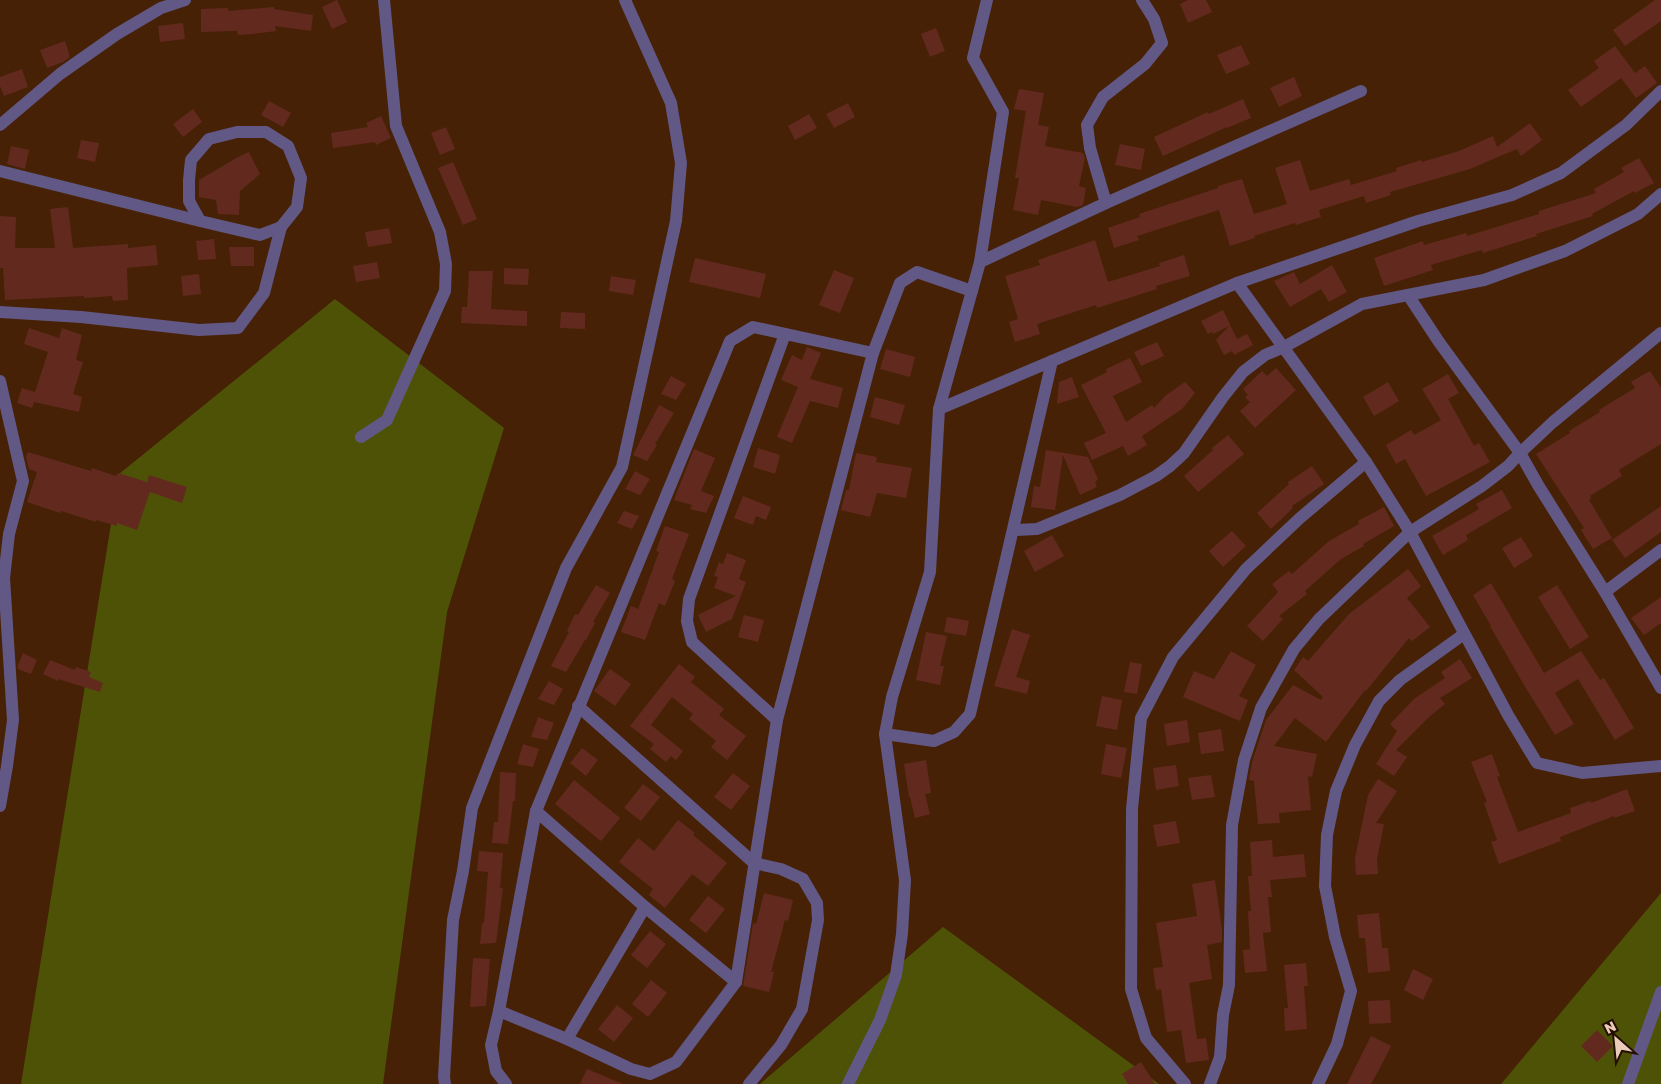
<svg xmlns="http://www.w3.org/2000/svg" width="1661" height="1084" viewBox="0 0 1661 1084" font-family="'Golos Text',sans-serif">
<rect width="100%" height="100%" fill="#462105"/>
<g fill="#4e5207">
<path d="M335,299L504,428L447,612L383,1084H21L119,474Z"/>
<path d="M1661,893V1084H1501Z"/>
<path d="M943,927L1159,1084H760Z"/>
</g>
<g fill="#622a1e">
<path d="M337,0L347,22L332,29L322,7Z"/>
<path d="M1188,0H1206L1212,12L1188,23L1180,4Z"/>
<path d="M1655,0H1661V21L1625,46L1613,30Z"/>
<path d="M274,7V9L313,15L311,31L275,26L276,31L253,34L238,35L237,31L201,32V9L228,8V11Z"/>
<path d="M183,23L185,39L160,42L158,26Z"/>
<path d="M936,28L945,51L930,57L921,34Z"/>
<path d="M65,41L70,57L63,62L47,68L40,50Z"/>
<path d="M1241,45L1250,64L1226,74L1217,55Z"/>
<path d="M1615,46L1635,73L1645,66L1657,83L1636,98L1621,78L1581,107L1568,90L1599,68L1594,61Z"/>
<path d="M22,69L28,87L4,96L0,86V77Z"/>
<path d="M1294,77L1302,96L1279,107L1270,88Z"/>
<path d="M1019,89L1044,93L1038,125L1049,127L1045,146L1083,153L1085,158L1079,186L1086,188L1083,205L1077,207L1041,200L1038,215L1013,210L1019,178H1015L1026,111L1014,109Z"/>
<path d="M1243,99L1251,118L1227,128V127L1163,156L1154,137L1208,112L1209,114Z"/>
<path d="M269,101L291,113L283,127L261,115Z"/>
<path d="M848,103L855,117L834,128L826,114Z"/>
<path d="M193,109L202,122L183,137L173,124Z"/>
<path d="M809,114L817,128L795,140L788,126Z"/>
<path d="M381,116L391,138L376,145L375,142L333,148L331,133L368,127L366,123Z"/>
<path d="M1530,123L1542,140L1521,156L1517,149L1470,169L1390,192L1391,195L1366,203L1364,196L1319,210L1321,217L1296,225L1295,223L1254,236L1255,238L1230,246L1219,210L1137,236L1139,240L1114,248L1108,228L1140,217L1139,214L1218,188V186L1242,179L1254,214L1287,204L1275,168L1300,160L1310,191L1349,179L1351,185L1397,171L1396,168L1421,160L1422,162L1459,151L1493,136L1497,147Z"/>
<path d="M446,127L455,149L440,155L431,133Z"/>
<path d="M81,140L99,143L95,162L77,158Z"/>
<path d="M1120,144L1145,149L1141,170L1115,165Z"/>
<path d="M11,146L29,150L25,169L7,164Z"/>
<path d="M249,152L260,174L240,191L239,215L218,214L216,200L199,197V180L238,157Z"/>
<path d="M1639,158L1654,183L1635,193L1634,191L1592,214L1593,216L1536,234L1537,236L1483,253L1482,250L1431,265L1433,270L1384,286L1374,258L1423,241L1424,245L1466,233L1467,236L1539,214V211L1596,193L1594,189L1624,172L1621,168Z"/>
<path d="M453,162L477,219L463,225L438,168Z"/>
<path d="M68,207L73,248L128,244V248L156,245L158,265L127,268L128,300L113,301L112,296L84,298V296L5,300L3,268H0V216L16,217L15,248H55L50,209Z"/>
<path d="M389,228L392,243L368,247L365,232Z"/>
<path d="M214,239L216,259L198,260L196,241Z"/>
<path d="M1095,240L1108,282L1160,266L1159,263L1184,255L1190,276L1156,286L1157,289L1132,297L1097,308L1096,305L1037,324L1040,334L1015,342L1009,322L1018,319L1005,276L1040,265L1038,260Z"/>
<path d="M229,247H254V266H231Z"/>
<path d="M695,258L766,274L760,298L689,282Z"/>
<path d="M377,262L380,278L356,282L353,266Z"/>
<path d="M1332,265L1347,292L1329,302L1321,289L1290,307L1274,281L1294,272L1300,284Z"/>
<path d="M504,268L529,269L528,285L504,284Z"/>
<path d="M834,270L854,278L840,313L819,305Z"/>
<path d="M469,271H493L491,309L527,311V326L461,323L462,307H467Z"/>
<path d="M199,274L201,294L183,296L181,276Z"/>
<path d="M611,276L636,280L633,295L609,291Z"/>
<path d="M1223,310L1237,339L1247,334L1253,345L1234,355L1232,351L1224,355L1216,340L1229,326L1213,334L1212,332L1208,334L1201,321Z"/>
<path d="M561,312L585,313V329L560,328Z"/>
<path d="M29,328L59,338L62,328L82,335L76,360L83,362L73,394L82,397L79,412L34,402L32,408L17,403L22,388L35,392L48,352L24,344Z"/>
<path d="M1157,342L1164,356L1141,366L1134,352Z"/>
<path d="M807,347L821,353L810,379L843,388L838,408L810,401L792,443L777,437L798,387L781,380L792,355L802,360Z"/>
<path d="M886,349L915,357L910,377L880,369Z"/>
<path d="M1130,358L1142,382L1113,396L1126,422L1152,405L1154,408L1165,396L1185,382L1195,393L1182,409L1142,436L1147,445L1128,456L1123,446L1092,460L1084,443L1106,433L1081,385L1107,372L1106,369Z"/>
<path d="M1276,368L1296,390L1255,428L1240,411L1250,402L1245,397L1248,395L1243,389L1262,371L1267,376Z"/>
<path d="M1650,371L1661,388V444L1619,470L1622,476L1590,496L1591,498L1589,500L1612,538L1593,549L1581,530L1584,528L1536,454L1570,433L1569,431L1600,412L1599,410L1635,388L1631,382Z"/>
<path d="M1448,374L1459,393L1448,399L1474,446L1479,443L1490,462L1426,496L1405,459L1396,464L1386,445L1411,430L1414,435L1441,420L1422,389Z"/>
<path d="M671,376L686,384L676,400L661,394Z"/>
<path d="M1072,377L1079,397L1057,404L1059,382Z"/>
<path d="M1388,382L1399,401L1374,416L1363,397Z"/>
<path d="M875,397L905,405L899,425L870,417Z"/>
<path d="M659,405L674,413L655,444L657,445L647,461L633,455Z"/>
<path d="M1228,435L1244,454L1198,492L1184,476L1213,450L1212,448Z"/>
<path d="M758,448L780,455L775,474L753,467Z"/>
<path d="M694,449L715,458L701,491L714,496L706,513L690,509L692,505L674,500Z"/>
<path d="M1046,450L1088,457L1098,479L1095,482L1097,487L1080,495L1063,455L1055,510L1031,507L1034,486L1040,487Z"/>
<path d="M28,452L91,471L92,468L116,476L118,473L147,482L149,475L187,487L182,503L150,492L137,530L117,523V526L96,520V522L61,511L60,513L27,502L37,472L29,469L26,457Z"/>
<path d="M856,453L877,457L876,462L912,468L906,498L877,493L870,517L841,510L846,490H849Z"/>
<path d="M1312,466L1324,484L1292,506L1293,508L1271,529L1257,513L1289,484L1288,482Z"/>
<path d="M635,471L650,479L640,495L625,489Z"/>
<path d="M1502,490L1512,508L1466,535L1468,540L1443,555L1432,536L1479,509L1476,504Z"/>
<path d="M743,496L771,507L766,520L756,516L753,525L734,518Z"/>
<path d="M1661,506V532L1625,558L1612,540Z"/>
<path d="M1384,507L1394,526L1363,544L1364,546L1341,559L1305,591L1307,594L1279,616L1283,619L1263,641L1247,626L1278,592L1272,584L1289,571L1292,574L1329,541L1359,524L1358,521Z"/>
<path d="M624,511L639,516L632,529L617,523Z"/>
<path d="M665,526L689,534L672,579L675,581L665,606L659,603L645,640L621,632L631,606L638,609L659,552L656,551Z"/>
<path d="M1232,531L1246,546L1223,567L1209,551Z"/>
<path d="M1052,535L1064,556L1035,572L1024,551Z"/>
<path d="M1521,537L1533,556L1514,568L1502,548Z"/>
<path d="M727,553L746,560L739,579L746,582L732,619L706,632L698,615L736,596L714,588L718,577L714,576L719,562L723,564Z"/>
<path d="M1408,569L1421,586L1407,598L1430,627L1412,641L1409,638L1366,691L1365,690L1326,742L1295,718L1274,746L1317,754L1312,777L1308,776L1311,810L1279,813L1280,823L1258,824L1254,781L1249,780L1252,762L1266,720L1293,685L1321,700L1323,697L1294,670L1303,657L1308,661L1349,614Z"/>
<path d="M1491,583L1544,673L1581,651L1600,680L1604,678L1634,728L1615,740L1578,679L1555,693L1574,724L1555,735L1524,685L1490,626H1491L1473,595Z"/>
<path d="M596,585L610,593L593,622L595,623L586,640H585L566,672L551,666L569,632L567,631L575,614L578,615Z"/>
<path d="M1557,585L1589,637L1570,649L1538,597Z"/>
<path d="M1661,597V623L1644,635L1631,618Z"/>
<path d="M744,615L764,620L758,642L738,637Z"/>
<path d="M947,617L969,621L966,636L944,632Z"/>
<path d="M1012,629L1030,635L1016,677L1030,681L1027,694L994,686Z"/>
<path d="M926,632L947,636L940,666H944L940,685L916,680Z"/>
<path d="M1231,651L1256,665L1239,696L1248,700L1240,721L1183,697L1194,671L1214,679Z"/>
<path d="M23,653L37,660L31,674L18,669V665Z"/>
<path d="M1460,659L1472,678L1440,698L1445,704L1430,716L1396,750L1407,757L1394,776L1376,764L1397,731L1390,724L1414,699L1445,678L1441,672Z"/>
<path d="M50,660L75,670L76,667L91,672L89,677L103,683L100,692L58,679V681L43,674Z"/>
<path d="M1130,662L1142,664L1137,694L1124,692Z"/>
<path d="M679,664L695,677L691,682L724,709L719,715L746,736L727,760L711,747L716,741L689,719L693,714L672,697L651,725L683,751L676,760L671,756L666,762L650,749L654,744L630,726Z"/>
<path d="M610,669L631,684L615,706L594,691Z"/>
<path d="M549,681L563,689L554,705L538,699Z"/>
<path d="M1102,696L1122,700L1117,730L1096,726Z"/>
<path d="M538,717L554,723L547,740L531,737Z"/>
<path d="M1187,720L1190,742L1167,746L1164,724Z"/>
<path d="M1221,729L1224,751L1201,754L1198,733Z"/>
<path d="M523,744L539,749L533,767L517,764Z"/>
<path d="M1106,744L1127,748L1121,778L1101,774Z"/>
<path d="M582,748L598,760L586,776L570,763Z"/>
<path d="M1492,754L1500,776L1497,777L1518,832L1571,813L1570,808L1590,801L1591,803L1627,789L1635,811L1614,818V816L1560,837L1561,841L1499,864L1491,842L1497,840L1484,803L1487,802L1471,762Z"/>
<path d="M926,760L931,793L925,794L930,814L915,818L910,797H909L904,764Z"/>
<path d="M1176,765L1179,786L1156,790L1153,768Z"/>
<path d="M500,772L516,773L515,801H513L508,844L492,843L494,822H498Z"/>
<path d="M733,773L750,786L731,810L714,797Z"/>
<path d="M1211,775L1215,797L1192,800L1188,778Z"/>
<path d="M1378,779L1397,791L1376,823L1384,824L1377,859L1378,874L1356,875L1355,858L1368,795Z"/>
<path d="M574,780L620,818L601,841L555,804Z"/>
<path d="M643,784L660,797L641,821L624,808Z"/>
<path d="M678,820L695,833L693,835L727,863L708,886L692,874L665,908L649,895L653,889L619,862L638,838L654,851Z"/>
<path d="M1176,821L1180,843L1157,847L1153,825Z"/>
<path d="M1272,840L1273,857L1304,854L1306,877L1270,880L1272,897H1268L1271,932L1263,933L1267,971L1245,973L1243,950L1250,949L1248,911H1251L1248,876H1252L1250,842Z"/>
<path d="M479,851L503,853L500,888H503L496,943L480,944L482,923H484L488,872L477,871Z"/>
<path d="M1215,880L1222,930V942L1207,945L1212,979L1189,983L1197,1039L1206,1038L1209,1060L1186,1063L1181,1030L1167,1032L1161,989L1156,990L1153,968L1163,967L1156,923L1197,916L1192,884Z"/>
<path d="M764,893L793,900L788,921L785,920L771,972H774L769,992L743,986L753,923L756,924Z"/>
<path d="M708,896L725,909L706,933L689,920Z"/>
<path d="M1379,913L1382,948H1388L1390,971L1368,973L1365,938H1359L1357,915Z"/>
<path d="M650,931L666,944L647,968L631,955Z"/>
<path d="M473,958L490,959L486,1006L470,1007Z"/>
<path d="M1306,963L1308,986H1304L1307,1029L1285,1031L1284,1008H1288L1284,965Z"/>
<path d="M1413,969L1433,979L1423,1000L1404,990Z"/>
<path d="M651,980L667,993L648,1017L632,1004Z"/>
<path d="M1390,1000L1391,1023L1369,1024L1368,1001Z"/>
<path d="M617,1005L633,1018L614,1042L598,1029Z"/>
<path d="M1597,1030L1613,1046L1597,1062L1581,1046Z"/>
<path d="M1371,1036L1391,1046L1381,1066L1371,1084H1347Z"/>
<path d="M1141,1062L1155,1084H1128L1122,1074Z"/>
<path d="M587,1069L623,1084H580Z"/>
</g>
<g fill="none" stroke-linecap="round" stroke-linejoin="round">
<g stroke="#625885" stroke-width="12">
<path d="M0,125L60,74L117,34L161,8L185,0"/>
<path d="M0,171L200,221L260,235L281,227L297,207L301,178L288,146L266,132H237L209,139L191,160L189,180V201L200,221"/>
<path d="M1106,203L1090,148L1087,125L1103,97L1145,64L1162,43L1154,19L1142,0"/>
<path d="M980,262L1106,203L1361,91"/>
<path d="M1237,283L1366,462L1410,532L1508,715L1537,763L1582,773L1661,766"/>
<path d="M1408,295L1439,342L1520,453L1538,485L1605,592L1661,688"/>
<path d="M0,312L81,317L199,330L238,328L264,293L281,227"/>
<path d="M0,381L23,481L9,534L4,578L13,720L7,766L0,806"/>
<path d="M939,409L1052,361"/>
<path d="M361,437L387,420L445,291L446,264L440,232L396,126L384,0"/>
<path d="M1014,530L1037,529L1120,495L1156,476L1170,466L1184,453L1223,397L1243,372L1265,355L1284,347L1362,304L1484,280L1565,251L1638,214L1661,194"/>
<path d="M1605,592L1661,550"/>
<path d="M578,706L754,863L781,869L803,879L817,903L818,920L802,1009L781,1045L749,1084"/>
<path d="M777,720L692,642L687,621L689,599L785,334"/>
<path d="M885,734L934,741L954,732L970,714L1052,361"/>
<path d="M536,811L645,907L736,982"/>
<path d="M499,1011L567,1039L631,1069L650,1074L676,1062L736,982L777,720L873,353L900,283L917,272L972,291"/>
<path d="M567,1039L645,907"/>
<path d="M445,1084L444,1077L453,920L463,871L472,808L566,568L622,467L676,221L681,163L671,103L625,0"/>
<path d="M506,1084L496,1071L491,1045L499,1011L536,811L730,341L753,327L873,353"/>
<path d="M848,1084L880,1020L896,975L902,934L905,880L885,734L892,697L930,572L939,409L980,262L1003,112L973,58L987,0"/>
<path d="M1185,1084L1146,1038L1131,989L1132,809L1141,718L1173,657L1246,569L1300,518L1366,462"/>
<path d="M1210,1084L1220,1057L1223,1015L1229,985L1232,825L1244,760L1261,708L1294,649L1319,619L1410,532L1482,486L1508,466L1520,453L1553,422L1661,333"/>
<path d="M1318,1084L1337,1044L1351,991L1335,937L1325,886L1327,835L1336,791L1355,745L1379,701L1400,680L1464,634"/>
<path d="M1628,1084L1661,992"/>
</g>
<path stroke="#625885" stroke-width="12" d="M1052,361L1237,283L1418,221L1512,195L1561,173L1626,125L1661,91"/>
</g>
<g transform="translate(1616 1039) rotate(333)" stroke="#230f02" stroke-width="4" paint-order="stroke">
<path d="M0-4L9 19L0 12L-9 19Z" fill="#ebccba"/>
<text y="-8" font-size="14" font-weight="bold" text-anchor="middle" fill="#ebccba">N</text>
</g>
</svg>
